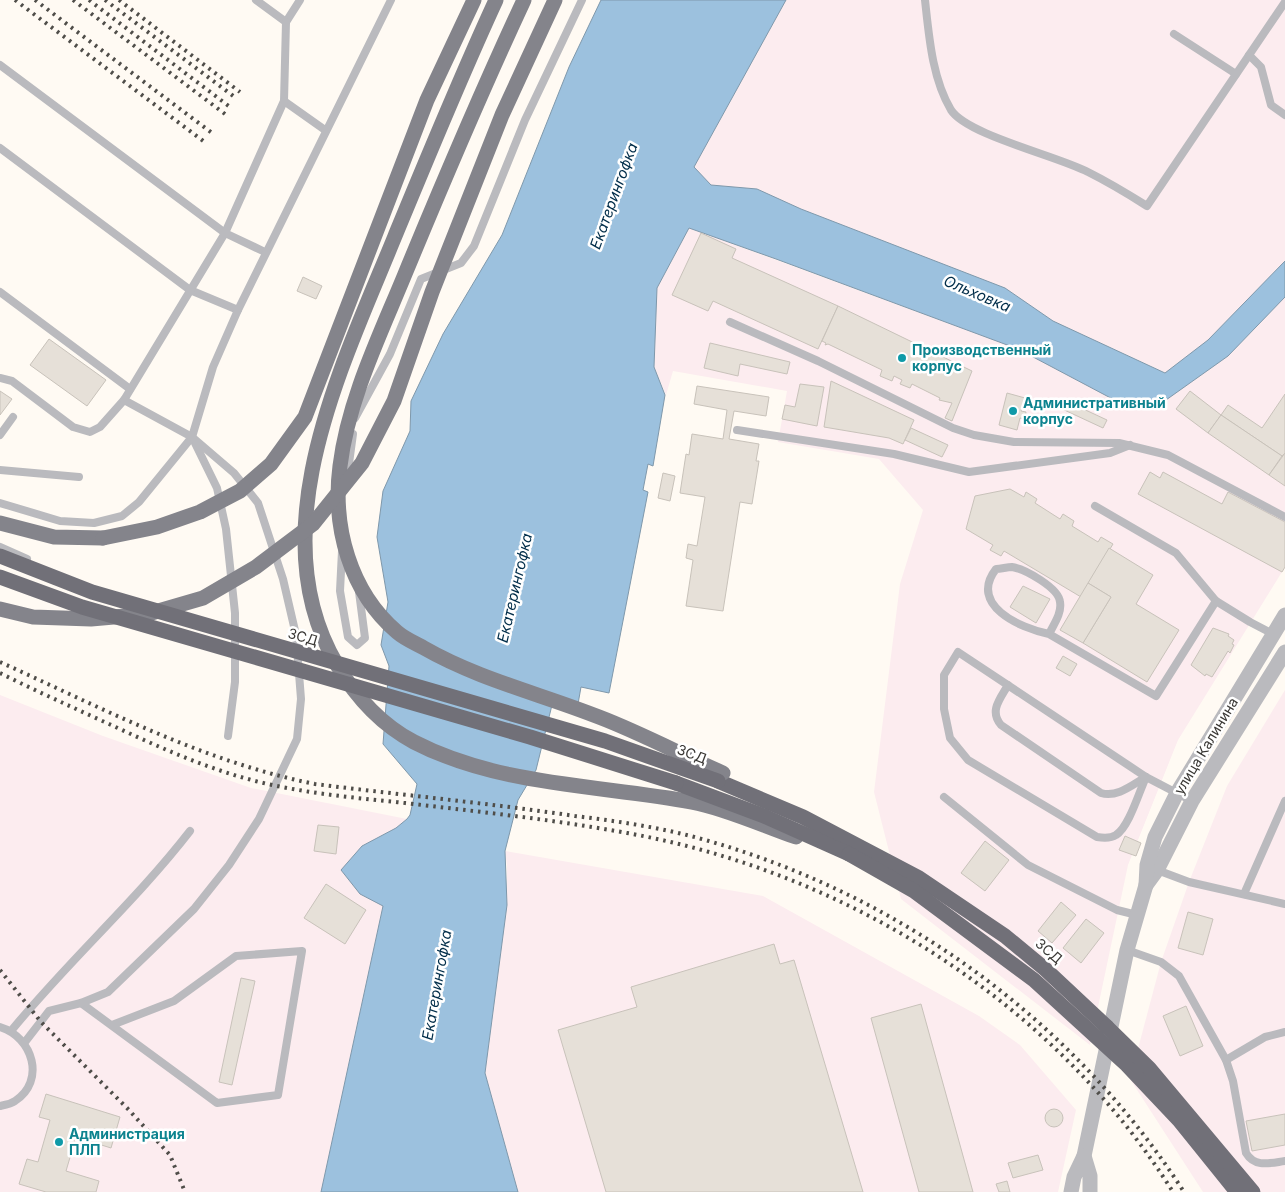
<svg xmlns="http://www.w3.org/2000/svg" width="1285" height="1192" viewBox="0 0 1285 1192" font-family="Inter,sans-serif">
<rect width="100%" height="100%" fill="#fffaf3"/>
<g fill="#fcecef">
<path d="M786,0H1285V261L1208,340L1166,373L1053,321L1005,288L801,209L757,189L711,185L694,167Z"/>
<path d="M689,228L1018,349L1122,404L1166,400L1228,356L1285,297V567L1178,740L1128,865L1090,1045L901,899L874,792L900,584L923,510L879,459L778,442L787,391L673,371L666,395L654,367L657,288Z"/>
<path d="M1285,690V1192H1203L1130,1079L1161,962L1189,882L1227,786Z"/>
<path d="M0,695L103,736L251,788L407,819L396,828L362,846L360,894L383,906L321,1192H0Z"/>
<path d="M505,851L763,896L979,1016L1020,1045L1076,1110L1058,1192H518L485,1073L507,905V865Z"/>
</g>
<path fill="#9cc1de" stroke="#7f98ab" d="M601,0H786L694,167L711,185L757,189L801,209L1005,288L1053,321L1165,373L1208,340L1285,261V297L1228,356L1166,400L1122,404L1018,349L776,259L689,228L657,288L654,367L665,395L653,466L648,464L643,490L648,492L609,693L581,687L578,704L552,705L536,770L518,800L505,851L507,905L485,1073L518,1192H321L383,906L360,894L341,870L362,846L396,828L407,819L410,815L417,784L383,744L389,666L381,645L388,602L377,537L383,491L410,431L411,401L443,334L502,235L569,67Z"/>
<g fill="#e6e0d8" stroke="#c8c2ba">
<path d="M701,233L736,249L732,258L838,306L818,349L713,301L708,311L672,295Z"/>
<path d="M303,277L322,286L316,299L297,291Z"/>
<path d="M838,306L972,371L952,421L945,418L952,403L939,400L940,398L912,384L910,388L900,384L902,380L894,376L892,381L880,376L882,370L828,344L825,345L826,343L822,341Z"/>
<path d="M49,339L106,380L87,406L30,365Z"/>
<path d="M710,343L790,362L787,374L740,364L738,376L704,368Z"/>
<path d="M831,381L914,420L903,444L889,438L824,427Z"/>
<path d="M800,384L824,387L817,426L782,419L785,405L795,407Z"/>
<path d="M697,386L769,397L766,416L734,411L729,439L759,444L756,461H759L752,504L740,502L723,611L686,606L693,560L686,558L688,544L697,546L705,497L680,493L686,454L689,455L692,434L723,439L727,410L694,404Z"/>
<path d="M0,391L12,399L0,415Z"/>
<path d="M1190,391L1221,415L1208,433L1176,409Z"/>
<path d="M1007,393L1025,398L1021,411L1026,412L1025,419L1020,418L1017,430L999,425Z"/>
<path d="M1285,394V453L1282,456L1221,415L1228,405L1262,428Z"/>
<path d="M1064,400L1107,420L1103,428L1060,408Z"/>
<path d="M1221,415L1282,456L1269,475L1208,433Z"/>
<path d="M911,428L948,445L942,457L905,440Z"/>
<path d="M1285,453V486L1269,475Z"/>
<path d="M1150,472L1160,478L1163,472L1222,504L1228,492L1285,522V567L1282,572L1138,494Z"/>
<path d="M663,473L675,476L670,501L658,498Z"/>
<path d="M1010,489L1024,497L1026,492L1037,499L1035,503L1060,519L1063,514L1074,521L1072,526L1098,542L1101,537L1113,544L1081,597L1004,551L1001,556L990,550L993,545L966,529L975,496Z"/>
<path d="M1109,548L1153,575L1136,604L1179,630L1147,682L1083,643L1111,597L1088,583Z"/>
<path d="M1088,583L1111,597L1083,643L1060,630Z"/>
<path d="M1023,586L1050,599L1036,623L1010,607Z"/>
<path d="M1213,628L1229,634L1228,636L1234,640L1232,644L1234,645L1230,653L1228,651L1212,677L1206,674L1205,676L1191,665Z"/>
<path d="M1063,656L1077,664L1070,676L1056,668Z"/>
<path d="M318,825L339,827L336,854L314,851Z"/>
<path d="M1125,836L1141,843L1136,856L1119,850Z"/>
<path d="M985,841L1009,860L985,891L961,873Z"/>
<path d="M326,884L366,910L345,944L304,918Z"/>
<path d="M1061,902L1076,915L1052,943L1038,931Z"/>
<path d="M1188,912L1213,919L1203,955L1178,948Z"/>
<path d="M1086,919L1104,933L1081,963L1063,948Z"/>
<path d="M774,944L780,964L794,960L863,1192H606L558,1030L637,1007L631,987Z"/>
<path d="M241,978L255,981L232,1085L219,1082Z"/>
<path d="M921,1004L973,1192H919L871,1018Z"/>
<path d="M1186,1006L1203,1046L1180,1056L1163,1016Z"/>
<path d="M46,1094L120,1117L111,1148L76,1137L66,1171L99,1181L96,1192H46L19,1184L27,1159L38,1162L50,1120L39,1117Z"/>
<circle cx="1054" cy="1118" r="9"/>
<path d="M1285,1114V1145L1252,1151L1246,1121Z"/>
<path d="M1038,1155L1043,1170L1013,1178L1008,1163Z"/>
<path d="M1007,1181L1010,1192H999L996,1184Z"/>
</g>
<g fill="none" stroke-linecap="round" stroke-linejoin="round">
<g stroke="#bababe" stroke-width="8">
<path d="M256,0L286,22L300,0"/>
<path d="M925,0C929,36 932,78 951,110C967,135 1058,156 1088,172C1108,182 1128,194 1147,206L1285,2"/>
<path d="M286,22L284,101L325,130"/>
<path d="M1174,34L1236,74"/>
<path d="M1249,55L1261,67L1271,105L1285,115"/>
<path d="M0,65L225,233L265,252"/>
<path d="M0,148L190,290L238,310"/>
<path d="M0,292L130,389"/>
<path d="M730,322L818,361L953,428L974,435L1014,442L1119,443L1168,455L1285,517"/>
<path d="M0,378L12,381L73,427L90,432L100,427L124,400L225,233L284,101"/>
<path d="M355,418L390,354L421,279L461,263L474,246L525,120L582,0"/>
<path d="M737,430L894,454L969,472L1110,453L1130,445"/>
<path d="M0,435L13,417"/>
<path d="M194,441L217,488L226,529L235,613V682L228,736"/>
<path d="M0,470L79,477"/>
<path d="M347,478L353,434"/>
<path d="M0,503L60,521L94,523L122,516L139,502L192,437L213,367L238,310L391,0"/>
<path d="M1095,506L1176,553L1216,601L1250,622L1273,634"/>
<path d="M0,547L27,559"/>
<path d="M342,551L340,591L348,637L357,645L365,638L359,592"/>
<path d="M1049,634C1054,624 1062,613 1060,602C1059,588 1025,569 1012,567C1007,567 1001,569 996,569C968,605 1020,628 1049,634L1156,696L1216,601"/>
<path d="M1008,685C1000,699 989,711 1001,725L1101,793C1117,798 1132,785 1146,777"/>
<path d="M1146,777C1139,792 1129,827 1116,835C1110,839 1103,838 1097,837L968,760L950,738L944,709V675L958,652L1146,777L1192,801"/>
<path d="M944,797L1028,865L1117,910L1137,915"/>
<path d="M1157,870L1189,882L1285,904"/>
<path d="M1244,894L1285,801"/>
<path d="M1127,950L1161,962L1179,976L1226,1060L1233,1081L1246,1153C1255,1168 1270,1163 1285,1161"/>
<path d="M81,1003L217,1103L278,1095L302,951L236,956L174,1001L112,1025"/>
<path d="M0,1027C33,1037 46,1081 15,1101C11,1104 5,1105 0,1106"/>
<path d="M11,1031C68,961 135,902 190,831"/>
<path d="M25,1042L49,1011L81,1003L108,992L194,909L229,865L259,819L297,739L301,699L296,635L283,579L258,503L234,473L192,437L124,400"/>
<path d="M1226,1060L1265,1037L1285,1032"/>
</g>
<g stroke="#bababe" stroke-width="15">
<path d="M1146,885L1157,870L1192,801L1285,652"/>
<path d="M1084,1156L1127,950L1146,885L1147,865L1155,837L1177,793L1285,615"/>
<path d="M1071,1192L1074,1177L1084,1156L1090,1176V1192"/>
</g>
<g stroke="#84848b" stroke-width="15">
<path d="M496,0C460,78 428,156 395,236C343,364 258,532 337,665C356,697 380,724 414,742C499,786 600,785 692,802C725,808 764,826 796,837"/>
<path d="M0,523L54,537L103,538"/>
</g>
<g stroke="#717078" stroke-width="15">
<path d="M718,781L803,817L919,878L1005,936L1045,969L1107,1027"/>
<path d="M676,783L764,816L849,854"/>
</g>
<g stroke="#4f4d49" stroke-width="4" stroke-dasharray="2.5 5" stroke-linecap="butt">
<path d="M15,0L206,143"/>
<path d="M35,0L212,133"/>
<path d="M73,0L225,114"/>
<path d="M89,0L230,107"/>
<path d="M105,0L236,98"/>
<path d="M119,0L240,92"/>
<path d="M0,662C102,708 204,762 315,784C401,795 488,803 575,816C616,821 658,827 698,838C896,892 1073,1019 1184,1192"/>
<path d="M0,673C36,691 72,707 109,724C163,749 218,774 277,786C316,794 356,798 396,802C473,811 550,819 627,833C846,872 1054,1002 1173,1192"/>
<path d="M0,970L41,1022L128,1109L170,1155L185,1192"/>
</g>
<g stroke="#84848b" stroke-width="15">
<path d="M524,0C482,90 443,182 405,274C380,335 348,400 340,466C332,527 350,592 397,632C405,639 415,643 424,648C478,679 541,694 599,717C641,733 682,755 723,773"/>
<path d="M103,538L157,527L200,512L240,491L271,464L305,417L427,100L474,0"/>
<path d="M0,609L33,617L91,619L148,614L203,598L256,567L313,524L362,463L394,401L432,292L502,115L555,0"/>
</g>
<g stroke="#717078" stroke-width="15">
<path d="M0,556L92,592L605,741L718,781"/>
<path d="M0,577L82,607L530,737L676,783"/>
<path d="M849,854L914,891L1034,980L1127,1065L1179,1120L1237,1192"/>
<path d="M1107,1027L1149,1068L1253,1192"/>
</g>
</g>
<g fill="#0f9aa8" stroke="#fff" stroke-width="2">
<circle cx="902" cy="358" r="5"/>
<circle cx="1013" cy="411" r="5"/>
<circle cx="59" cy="1142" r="5"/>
</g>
<g text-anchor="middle" stroke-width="5" stroke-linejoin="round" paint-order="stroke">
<g font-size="14" font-weight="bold" fill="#0d838f" stroke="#fff" text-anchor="start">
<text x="912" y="355">Производственный<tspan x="912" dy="16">корпус</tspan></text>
<text x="1023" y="408">Административный<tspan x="1023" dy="16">корпус</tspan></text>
<text x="69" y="1139">Администрация<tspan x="69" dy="16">ПЛП</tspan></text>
</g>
<g font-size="14" fill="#3a3835" stroke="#fff">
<text transform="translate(303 637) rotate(16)" y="5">ЗСД</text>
<text transform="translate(1206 746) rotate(-59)" y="5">улица Калинина</text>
<text transform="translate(692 754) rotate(21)" y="5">ЗСД</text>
<text transform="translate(1049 951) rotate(40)" y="5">ЗСД</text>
</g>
<g font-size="15" font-style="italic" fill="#002d49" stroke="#fff">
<text transform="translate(614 196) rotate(-70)" y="5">Екатерингофка</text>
<text transform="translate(977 294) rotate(23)" y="5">Ольховка</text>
<text transform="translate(515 588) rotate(-77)" y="5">Екатерингофка</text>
<text transform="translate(437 985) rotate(-80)" y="5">Екатерингофка</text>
</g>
</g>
</svg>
